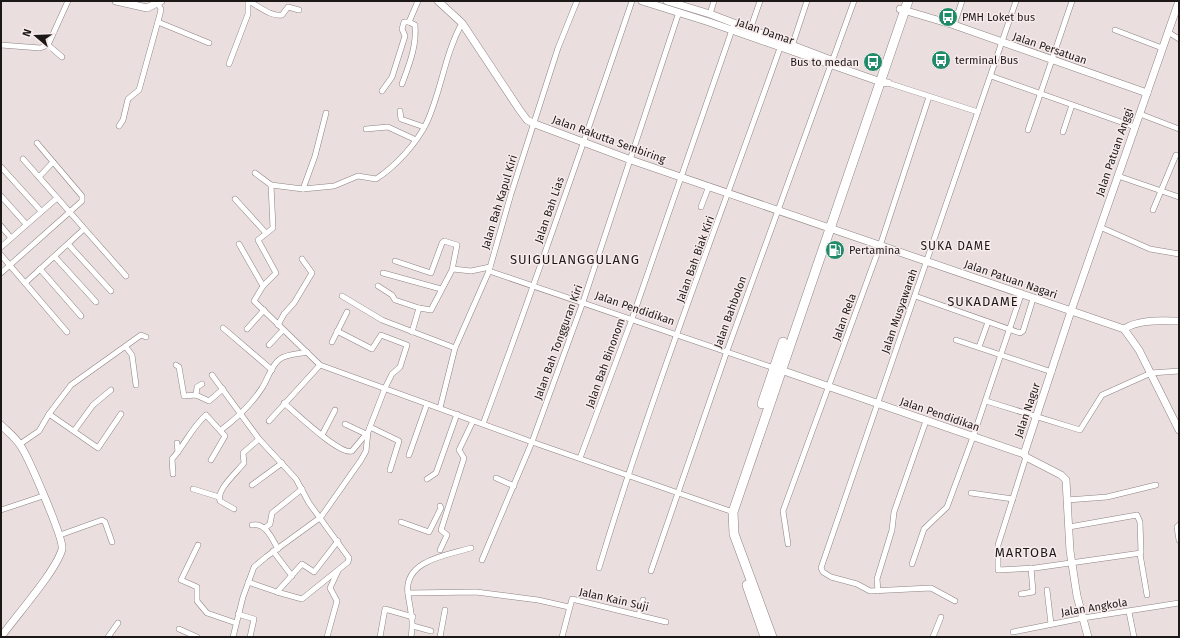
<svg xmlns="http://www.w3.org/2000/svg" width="1180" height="638" viewBox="0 0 1180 638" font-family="'Fira Sans',sans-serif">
<rect width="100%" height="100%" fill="#eadede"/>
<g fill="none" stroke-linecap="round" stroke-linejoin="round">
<g stroke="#8e8383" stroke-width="6">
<g id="street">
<path d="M248,1C258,5 270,17 282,15L288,7L299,10"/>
<path d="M710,14L714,1"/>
<path d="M158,22L209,43"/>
<path d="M462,23C444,56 442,89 427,122C417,143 396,166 376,179L358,176L334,186L303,189L271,185L273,228L258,240L276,273L263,286L254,301L320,365L532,442L733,512"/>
<path d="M954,25L962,1"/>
<path d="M750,30L760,1"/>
<path d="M1115,30L1162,48"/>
<path d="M1168,32L1179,39"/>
<path d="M1,45L40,48L48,45L68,1"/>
<path d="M48,45L62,57"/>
<path d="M792,46L807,1"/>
<path d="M229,64L248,14V1"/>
<path d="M991,76L1135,127"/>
<path d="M888,83L978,112"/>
<path d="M402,84C409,65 417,46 415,25L409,22"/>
<path d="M382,91L392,77L405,36L402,29L404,22H409L418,1"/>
<path d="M400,111L401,119L424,127"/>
<path d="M1140,114L1179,129"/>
<path d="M119,126L123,120L128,99L139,90L160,14L161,9L158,4"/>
<path d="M366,129L388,127L416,140"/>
<path d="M1028,130L1072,1"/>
<path d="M1063,132L1072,105"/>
<path d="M23,159L126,276"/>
<path d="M1,167L41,211"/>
<path d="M255,173L271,185"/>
<path d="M1118,176L1179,197"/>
<path d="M39,177L53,162"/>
<path d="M303,189L315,156L326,113"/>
<path d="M1,196L26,224"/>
<path d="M235,199L266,233"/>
<path d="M701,207L709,186"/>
<path d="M1153,210L1176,155"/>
<path d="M1,226L11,238"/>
<path d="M1100,227L1150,249L1179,254"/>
<path d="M68,244L111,291"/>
<path d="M239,244L263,286"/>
<path d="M1,247L57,198"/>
<path d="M1,255L67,332"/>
<path d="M55,257L96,302"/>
<path d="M395,261L431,273L442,243L444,241L457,245L452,270L431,310L419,308L412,332"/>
<path d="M40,269L81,316"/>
<path d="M453,269L471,271L490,267"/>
<path d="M489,271L774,368"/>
<path d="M1,273L82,201V196L37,143"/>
<path d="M383,273L441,289"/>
<path d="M25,283L84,229"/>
<path d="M378,286L392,295L395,300L419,308"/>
<path d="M342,296L382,320L455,348"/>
<path d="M915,296L1020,333L1023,331L1033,299"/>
<path d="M278,325L284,314L294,303L312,273L302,259"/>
<path d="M223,328L272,370"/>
<path d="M247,329L264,310"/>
<path d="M956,340L1052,372"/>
<path d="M332,342L347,312"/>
<path d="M269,345L283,330"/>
<path d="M126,347L132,355L136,385"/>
<path d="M979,347L988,322"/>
<path d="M176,365L179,367L184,396L196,395L209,401L223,389"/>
<path d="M212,375L259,439L296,479L309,503L349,558L348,562L302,599L277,592L248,582"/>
<path d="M196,395L197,387L202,384"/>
<path d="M986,401L1080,430L1102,395L1151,373L1179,371"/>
<path d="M284,403C295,412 340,456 352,451L367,433"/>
<path d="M440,408L455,348L489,271L511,194L558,48L577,1"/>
<path d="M49,414L98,448L121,414"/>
<path d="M269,421L320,365"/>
<path d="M345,424L366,434"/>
<path d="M483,424C535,284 584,142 632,1"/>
<path d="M370,427L399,441L390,470"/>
<path d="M221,430C237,418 251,405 262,388C268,379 271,365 280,359C286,354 299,354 307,352"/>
<path d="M74,431L93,405L111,390"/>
<path d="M322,435L335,410"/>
<path d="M177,443L178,452"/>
<path d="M20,444L39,431L49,414L71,385L141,335L146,337"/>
<path d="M409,455L427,404"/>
<path d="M1026,457L998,545V570L1035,568L1141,553L1140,522L1137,515L1069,527"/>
<path d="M580,458L632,319L733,27"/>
<path d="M173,474L172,459C184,446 192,427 206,415L225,436L211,460"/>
<path d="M496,478L514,486"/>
<path d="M427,479L436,473L457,414"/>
<path d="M252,485L282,463"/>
<path d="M193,489L219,497"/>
<path d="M971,493L1013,499"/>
<path d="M1067,500L1107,497L1156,485"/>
<path d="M234,509L220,501C216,490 237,472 244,463L243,453L259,439"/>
<path d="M1,510L43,496"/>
<path d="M401,522L429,532L441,508L440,506"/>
<path d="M252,525C266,522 272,539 278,549"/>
<path d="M1179,525L1177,527L1179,540"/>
<path d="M265,528L270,524L272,513L302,489"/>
<path d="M60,535L102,520L105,522L112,542"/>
<path d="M788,544L783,511L880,246L929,97"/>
<path d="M198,545L181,580L197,587V601L207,613L236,623"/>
<path d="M440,550L447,535L441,530L464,458L459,450L473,421"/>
<path d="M273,551L292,576"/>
<path d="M1140,554L1147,595"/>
<path d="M482,560L532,442L583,302L679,12"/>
<path d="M912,564L924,529L947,507L973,437L1021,295"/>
<path d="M599,568C652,392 719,221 780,48"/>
<path d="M651,571L727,351L854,1"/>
<path d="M1047,590L1051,624"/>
<path d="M878,591L877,579L892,530L894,512L926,421"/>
<path d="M277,592L302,564L314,572L338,541"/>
<path d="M408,593L476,592L538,600L569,607"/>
<path d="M1021,594L1033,592L1031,568"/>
<path d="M955,601L931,588L870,591L857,584L831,577L823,572L821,568L1016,1"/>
<path d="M1129,612L1134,637"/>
<path d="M238,614L254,619L250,637"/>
<path d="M639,615L643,600"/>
<path d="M413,626L431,631"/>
<path d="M179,629L197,637"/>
<path d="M1013,632L1083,618L1179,603"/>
<path d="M108,637L118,623"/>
<path d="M233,637L243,597L254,567L266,557L321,517L361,460L366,451L368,432L385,388L392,374L400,367L407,345L381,335L372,349L337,331"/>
<path d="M327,637L337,601L330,588L338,571"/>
<path d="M380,637L385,609L413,617"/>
<path d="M411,637C414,621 410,609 408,594C403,560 448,555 471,548"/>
<path d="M440,637L445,610"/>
<path d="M562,637L572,599L666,622"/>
<path d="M933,637L941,617"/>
</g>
</g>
<g stroke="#8e8383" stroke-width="8">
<g id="secondary">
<path d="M116,1L147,8L161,1"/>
<path d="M438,1L462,23L519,109L527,120L535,124L631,160L1124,329L1139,350L1179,430"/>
<path d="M642,1L709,22L881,82L888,83"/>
<path d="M667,1L710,14L831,60"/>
<path d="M900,9L954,25L1147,93"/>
<path d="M1124,329C1139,319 1162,321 1179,321"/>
<path d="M778,369L1024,454"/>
<path d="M1,425C7,431 15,437 20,445C28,456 64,539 62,549C57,570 15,617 1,637"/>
<path d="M1088,637L1077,596L1070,551L1066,480L1061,475L1026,457L1024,454L1071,311L1179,1"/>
</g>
</g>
<g stroke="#8e8383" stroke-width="10">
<g id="highway">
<path d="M762,404L783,342"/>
<path d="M747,585L765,637"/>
<path d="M772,637L734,534L733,512L908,1"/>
</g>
</g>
<use href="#street" stroke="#fff" stroke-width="5"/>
<use href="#secondary" stroke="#fff" stroke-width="7"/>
<use href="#highway" stroke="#fff" stroke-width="9"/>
</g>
<defs>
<g id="bus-disc" transform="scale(1)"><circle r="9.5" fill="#208b69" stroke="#f8ebeb"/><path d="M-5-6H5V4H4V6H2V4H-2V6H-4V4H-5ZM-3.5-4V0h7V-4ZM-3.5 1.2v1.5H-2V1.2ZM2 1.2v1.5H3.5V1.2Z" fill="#fff"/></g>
<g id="fuel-disc" transform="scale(1)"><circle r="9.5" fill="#208b69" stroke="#f8ebeb"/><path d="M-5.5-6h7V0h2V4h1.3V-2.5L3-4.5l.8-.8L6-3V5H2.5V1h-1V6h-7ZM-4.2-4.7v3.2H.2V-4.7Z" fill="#fff"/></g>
</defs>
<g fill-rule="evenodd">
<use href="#bus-disc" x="948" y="17"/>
<use href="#bus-disc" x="941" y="60"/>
<use href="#bus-disc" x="873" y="62"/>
<use href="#fuel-disc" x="835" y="250"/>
</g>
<g text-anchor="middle" stroke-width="3" stroke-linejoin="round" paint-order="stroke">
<g font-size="11" fill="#1c1818" stroke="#f8ebeb" text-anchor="start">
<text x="962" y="21">PMH Loket bus</text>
<text x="955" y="64">terminal Bus</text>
<text x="859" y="66" text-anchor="end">Bus to medan</text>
<text x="849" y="254">Pertamina</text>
</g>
<g font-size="11" fill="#1c1818" stroke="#f8ebeb">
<text transform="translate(765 31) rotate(19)" y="4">Jalan Damar</text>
<text transform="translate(1050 48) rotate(19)" y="4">Jalan Persatuan</text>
<text transform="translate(609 139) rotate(20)" y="4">Jalan Rakutta Sembiring</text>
<text transform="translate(1114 152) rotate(-71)" y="4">Jalan Patuan Anggi</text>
<text transform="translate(499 202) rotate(-73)" y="4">Jalan Bah Kapul Kiri</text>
<text transform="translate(549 210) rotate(-71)" y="4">Jalan Bah Lias</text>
<text transform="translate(695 259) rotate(-70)" y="4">Jalan Bah Biak Kiri</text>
<text transform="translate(1011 279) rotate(19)" y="4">Jalan Patuan Nagari</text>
<text transform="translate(635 308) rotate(19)" y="4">Jalan Pendidikan</text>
<text transform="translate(899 311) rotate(-71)" y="4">Jalan Musyawarah</text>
<text transform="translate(730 312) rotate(-70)" y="4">Jalan Bahbolon</text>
<text transform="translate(844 317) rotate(-70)" y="4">Jalan Rela</text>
<text transform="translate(558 342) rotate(-70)" y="4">Jalan Bah Tongguran Kiri</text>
<text transform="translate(605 363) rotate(-70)" y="4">Jalan Bah Binonom</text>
<text transform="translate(1027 410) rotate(-71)" y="4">Jalan Nagur</text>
<text transform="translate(940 414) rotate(19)" y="4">Jalan Pendidikan</text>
<text transform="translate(614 599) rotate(13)" y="4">Jalan Kain Suji</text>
<text transform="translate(1094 607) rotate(-9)" y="4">Jalan Angkola</text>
</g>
<g font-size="12" letter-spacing="1" fill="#1c1818" stroke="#f8ebeb">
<text x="956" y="250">SUKA DAME</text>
</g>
<g font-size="13" letter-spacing="1" fill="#1c1818" stroke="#f8ebeb">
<text x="575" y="264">SUIGULANGGULANG</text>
<text x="983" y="306">SUKADAME</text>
<text x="1026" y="557">MARTOBA</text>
</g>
</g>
<rect width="1180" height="638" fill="none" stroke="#1c1818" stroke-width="4"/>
<g transform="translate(36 36) rotate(289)" stroke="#f8ebeb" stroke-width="3" paint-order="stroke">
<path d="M0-3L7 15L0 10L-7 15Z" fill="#1c1818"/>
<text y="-6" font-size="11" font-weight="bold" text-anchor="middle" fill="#1c1818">N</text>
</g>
</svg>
